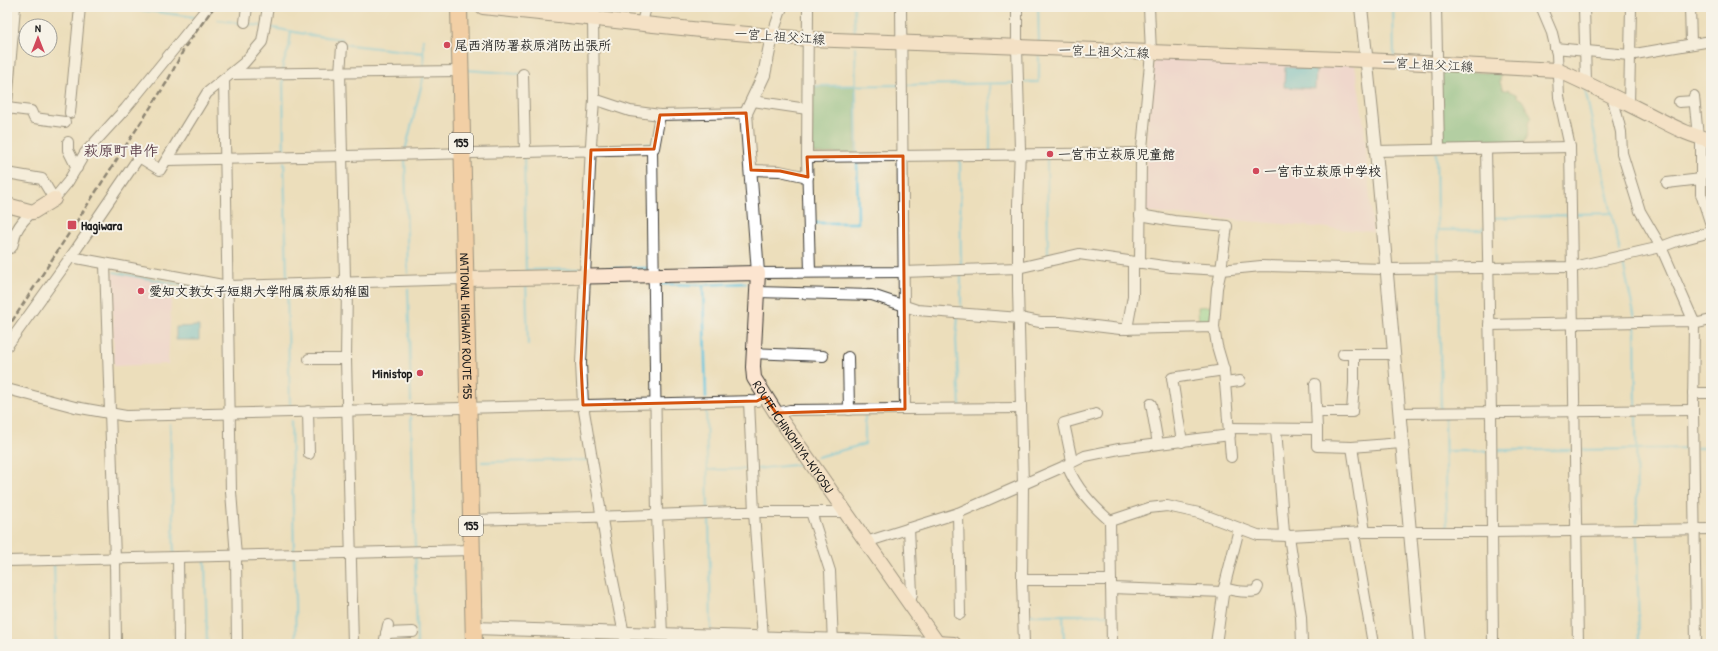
<svg xmlns="http://www.w3.org/2000/svg" width="1718" height="651" viewBox="0 0 1718 651" font-family="'Patrick Hand','Klee One',sans-serif">
<rect width="100%" height="100%" fill="#f7f3e8"/>
<filter id="ink" filterUnits="userSpaceOnUse"><feTurbulence type="fractalNoise" baseFrequency=".025" numOctaves="2"/><feDisplacementMap in="SourceGraphic" scale="8" xChannelSelector="R" yChannelSelector="G"/><feConvolveMatrix kernelMatrix="1 2 1 2 8 2 1 2 1" color-interpolation-filters="sRGB"/></filter>
<filter id="wash" filterUnits="userSpaceOnUse"><feTurbulence type="fractalNoise" baseFrequency=".012" numOctaves="4" result="noise"/><feDisplacementMap in="SourceGraphic" scale="16" xChannelSelector="R" yChannelSelector="G"/><feGaussianBlur stdDeviation="0.9" result="paint"/><feColorMatrix in="noise" values="0 0 0 0 0 0 0 0 0 0 0 0 0 0 0 0 0 1.4 0 .05"/><feComposite in="paint" operator="in"/></filter>
<g filter="url(#wash)">
<rect width="100%" height="100%" fill="#ecdebb"/>
<g fill="#f2cfe1">
<path d="M1154,57L1355,65L1363,118L1373,232L1144,212L1147,129Z"/>
<path d="M114,273L172,284L168,364L114,366L112,274Z"/>
</g>
<path fill="#89db9b" stroke="#527c5c" d="M1213,306L1209,324H1199L1198,307Z"/>
<g fill="#6ebb83" stroke="#456c50">
<path d="M1436,69L1501,74L1500,82L1503,90H1507L1516,94L1517,97L1522,100L1532,117L1528,123C1530,131 1528,140 1521,145L1448,146L1441,143Z"/>
<path d="M855,86V153L815,154L812,151V87Z"/>
</g>
<g fill="#61c4df" stroke="#3e707e">
<path d="M1285,67L1316,69L1315,89L1284,87Z"/>
<path d="M199,326V340H176V327Z"/>
</g>
<g fill="none" stroke-linecap="round" stroke-linejoin="round">
<g stroke="#61c4df" stroke-width="2.5">
<path d="M119,7L194,17"/>
<path d="M854,7L855,36"/>
<path d="M1038,7L1039,42"/>
<path d="M1393,7L1394,56"/>
<path d="M218,20L261,26"/>
<path d="M268,27L310,35L342,39L340,44L423,53"/>
<path d="M423,39L424,69"/>
<path d="M855,47L857,153"/>
<path d="M467,70L521,74"/>
<path d="M283,72V64L289,48L291,31"/>
<path d="M283,76L284,155"/>
<path d="M1023,82H1039V55"/>
<path d="M990,83V151"/>
<path d="M905,85L1015,83"/>
<path d="M811,86L900,85"/>
<path d="M1585,89L1620,252"/>
<path d="M628,145L651,144"/>
<path d="M405,151L424,75"/>
<path d="M1436,153L1438,266"/>
<path d="M524,155L526,274"/>
<path d="M405,158L408,273"/>
<path d="M960,158L961,267"/>
<path d="M1047,159L1048,255L1079,250"/>
<path d="M284,162L287,277"/>
<path d="M1574,214L1612,213"/>
<path d="M1490,218L1568,215"/>
<path d="M815,223H858L857,160"/>
<path d="M1437,230H1483V228"/>
<path d="M1622,259L1635,318"/>
<path d="M590,269L650,268"/>
<path d="M526,270L580,269"/>
<path d="M114,272L223,293"/>
<path d="M1439,272L1441,410"/>
<path d="M526,283L528,345"/>
<path d="M657,283L658,284L703,285"/>
<path d="M408,289L411,401"/>
<path d="M234,293L287,292L290,404"/>
<path d="M961,310V273"/>
<path d="M958,316L956,340L960,406"/>
<path d="M1635,325L1636,407"/>
<path d="M706,398L703,285L746,283"/>
<path d="M706,406L708,510"/>
<path d="M1636,414L1637,522"/>
<path d="M411,417L415,548"/>
<path d="M1443,417H1445L1447,529"/>
<path d="M291,421L294,551"/>
<path d="M170,424L174,554"/>
<path d="M1697,448H1711"/>
<path d="M1494,450H1572"/>
<path d="M1578,450L1690,448"/>
<path d="M1445,451H1487"/>
<path d="M817,457L865,444V413"/>
<path d="M482,462L590,460"/>
<path d="M755,469L803,464"/>
<path d="M707,470L748,469"/>
<path d="M709,517L711,629"/>
<path d="M1637,533L1639,644"/>
<path d="M415,554L417,644"/>
<path d="M294,557L296,644"/>
<path d="M205,559L207,644"/>
<path d="M54,563L56,644"/>
<path d="M1026,615H1108V613"/>
<path d="M1063,615L1064,640"/>
</g>
</g>
</g>
<g filter="url(#ink)">
<g fill="none" stroke-linecap="round" stroke-linejoin="round">
<g stroke="#3b3934" stroke-width="12">
<g id="minor">
<path d="M595,7L593,18L594,99L591,145L581,363L583,405L609,561L626,644"/>
<path d="M808,7L807,157L810,272"/>
<path d="M901,7L905,409"/>
<path d="M1017,7V48L1020,149L1018,204V289L1023,485L1022,580L1024,644"/>
<path d="M1436,7L1439,149"/>
<path d="M1541,7L1552,33L1557,54L1559,97L1570,147L1578,644"/>
<path d="M1584,7L1586,82"/>
<path d="M1690,7L1691,43"/>
<path d="M245,22L247,7"/>
<path d="M642,23L646,7"/>
<path d="M772,36L782,7"/>
<path d="M342,47L340,72L345,278L347,287L346,359L353,644"/>
<path d="M1555,48L1629,55L1711,41"/>
<path d="M231,74L459,71"/>
<path d="M523,74L525,152"/>
<path d="M224,80L231,492L236,556L237,644"/>
<path d="M1612,95L1621,132L1622,153L1640,211L1661,247L1694,322L1693,410L1696,644"/>
<path d="M1694,96L1698,137"/>
<path d="M594,99L630,111L660,115L746,113"/>
<path d="M753,101L807,109"/>
<path d="M1679,102L1694,101"/>
<path d="M7,104L15,7"/>
<path d="M1629,104L1631,7"/>
<path d="M7,108L31,111L34,118L65,122"/>
<path d="M70,113L80,7"/>
<path d="M660,115L654,148L652,149L657,515L662,635"/>
<path d="M1702,138L1701,145V194L1711,225"/>
<path d="M68,142V150L77,168"/>
<path d="M1486,149L1491,413L1493,644"/>
<path d="M1376,151L1570,147"/>
<path d="M807,157L1142,153"/>
<path d="M168,160L652,149"/>
<path d="M751,170L780,171L808,177"/>
<path d="M7,173L42,179L54,199L68,182L85,153L126,108L208,7"/>
<path d="M1667,183L1701,179"/>
<path d="M1140,215L1174,221L1227,226L1221,270L1217,288L1214,327"/>
<path d="M7,248H11C14,243 14,238 16,232C20,224 26,217 33,212"/>
<path d="M71,257L228,286L465,279"/>
<path d="M1140,263L1141,159L1151,53L1149,7"/>
<path d="M105,264L115,559L116,644"/>
<path d="M758,273L903,272L1018,268L1079,254L1171,267L1221,270L1261,266L1386,269L1573,267L1661,247L1677,241L1711,232"/>
<path d="M757,292L872,295L917,310L1020,318L1040,322H1061L1120,329L1214,327L1217,346L1224,370L1231,457"/>
<path d="M1489,325L1688,321L1698,323L1711,320"/>
<path d="M1127,329L1133,296V262"/>
<path d="M7,346L77,248L139,157L160,170L207,93L244,63L262,42L268,7"/>
<path d="M753,353L823,356"/>
<path d="M1343,354H1393"/>
<path d="M848,357L849,410"/>
<path d="M309,359H346"/>
<path d="M1225,383L1240,381"/>
<path d="M1315,384L1317,429"/>
<path d="M7,389L75,407L126,416L757,401L765,396"/>
<path d="M1693,393H1711"/>
<path d="M749,401L754,512L763,638"/>
<path d="M1151,404L1158,444"/>
<path d="M308,411L309,454"/>
<path d="M1317,412H1352L1354,383V354"/>
<path d="M776,413L790,410L1020,408"/>
<path d="M1399,413L1693,410"/>
<path d="M1229,428L1317,429V446L1352,447L1401,443"/>
<path d="M1276,429L1284,533L1289,536L1301,617L1302,644"/>
<path d="M1182,442L1172,378L1224,370"/>
<path d="M1352,447L1365,532"/>
<path d="M1072,461L1064,423L1096,414"/>
<path d="M1067,465L1085,456L1119,449L1230,435"/>
<path d="M811,512L830,571L833,644"/>
<path d="M958,513L960,614"/>
<path d="M470,520L624,516L736,512H846"/>
<path d="M1110,521L1149,508L1167,506L1199,513L1258,535L1289,536L1365,532H1492L1711,529"/>
<path d="M909,528L912,594L910,603"/>
<path d="M1354,534L1373,644"/>
<path d="M866,542L958,513L1067,465C1076,488 1092,505 1110,521L1112,644"/>
<path d="M178,557L179,644"/>
<path d="M7,561L472,550"/>
<path d="M1022,580H1111"/>
<path d="M1111,588L1224,592"/>
<path d="M1224,588C1234,591 1245,593 1256,591L1258,587"/>
<path d="M386,633L413,632"/>
<path d="M384,644L388,625"/>
<path d="M1216,644L1224,588L1239,529"/>
</g>
</g>
<g stroke="#3b3934" stroke-width="14">
<g id="tertiary">
<path d="M1361,7L1376,151L1420,644"/>
<path d="M758,273L746,113L764,75L772,36"/>
<path d="M473,628L937,643"/>
</g>
</g>
<g stroke="#3b3934" stroke-width="16">
<g id="secondary">
<path d="M483,7L701,30L808,39L1366,60L1557,70C1587,83 1616,98 1646,113C1667,123 1688,136 1711,140"/>
<path d="M7,205L33,212L54,199"/>
<path id="s1" d="M465,279L758,273L753,367L754,378L776,413L938,644"/>
<path d="M937,643L954,644"/>
</g>
</g>
<g stroke="#3b3934" stroke-width="18">
<g id="trunk">
<path id="s2" d="M459,7L474,644"/>
</g>
</g>
<use href="#minor" stroke="#fff" stroke-width="10"/>
<use href="#tertiary" stroke="#fff" stroke-width="12"/>
<use href="#secondary" stroke="#fce5d0" stroke-width="14"/>
<use href="#trunk" stroke="#f8bd89" stroke-width="16"/>
<path stroke="#1c1c1c" stroke-width="2.5" stroke-dasharray="6 3" stroke-linecap="butt" d="M7,329L167,82L185,47L214,7"/>
</g>
</g>
<path d="M0 0H1718V651H0ZM746,113L751,170L780,171L808,177L807,157L903,156L905,409L776,413L765,397L757,401L583,405L581,363L591,150L654,149L660,115Z" fill="#ecdebb" fill-opacity=".55" fill-rule="evenodd"/>
<path fill="none" stroke="#d4530e" stroke-width="3" stroke-linejoin="round" d="M746,113L751,170L780,171L808,177L807,157L903,156L905,409L776,413L765,397L757,401L583,405L581,363L591,150L654,149L660,115Z"/>
<g fill="#d1495b" stroke="#f7f3e8" stroke-width="1.5">
<circle cx="447" cy="45" r="4"/>
<circle cx="1050" cy="154" r="4"/>
<circle cx="1256" cy="171" r="4"/>
<rect x="67" y="220" width="10" height="10" rx="2"/>
<circle cx="141" cy="291" r="4"/>
<circle cx="420" cy="373" r="4"/>
</g>
<g text-anchor="middle" stroke-width="4" stroke-linejoin="round" paint-order="stroke">
<g fill="#f7f3e8" stroke="#5e5c59" stroke-width="1">
<rect x="449" y="133" width="24" height="20" rx="3"/>
<rect x="459" y="516" width="24" height="20" rx="3"/>
</g>
<g font-size="12" font-weight="bold" fill="#1c1c1c">
<text x="461" y="147">155</text>
<text x="471" y="530">155</text>
</g>
<g font-size="13" fill="#1c1c1c" stroke="#f7f3e8">
<text transform="translate(780 36) rotate(4)" y="5">一宮上祖父江線</text>
<text transform="translate(1104 51) rotate(2)" y="5">一宮上祖父江線</text>
<text transform="translate(1428 64) rotate(3)" y="5">一宮上祖父江線</text>
<text dy="5" stroke="none"><textPath href="#s2" startOffset="319">NATIONAL HIGHWAY ROUTE 155</textPath></text>
<text dy="5" stroke="none"><textPath href="#s1" startOffset="469">ROUTE ICHINOMIYA-KIYOSU</textPath></text>
</g>
<g font-size="13" font-weight="bold" fill="#1c1c1c" stroke="#f7f3e8" text-anchor="start">
<text x="455" y="50">尾西消防署萩原消防出張所</text>
<text x="1058" y="159">一宮市立萩原児童館</text>
<text x="1264" y="176">一宮市立萩原中学校</text>
<text x="81" y="230">Hagiwara</text>
<text x="149" y="296">愛知文教女子短期大学附属萩原幼稚園</text>
<text x="412" y="378" text-anchor="end">Ministop</text>
</g>
<g font-size="15" font-weight="bold" fill="#60434e" stroke="#f7f3e8">
<text x="121" y="156">萩原町串作</text>
</g>
</g>
<rect width="1718" height="651" fill="none" stroke="#f7f3e8" stroke-width="24"/>
<g transform="translate(38 38)"><circle r="19" fill="#f7f3e8" stroke="#9f9d96"/>
<path d="M0-3L7 15L0 10L-7 15Z" fill="#d1495b"/>
<text y="-6" font-size="11" font-weight="bold" text-anchor="middle" fill="#1c1c1c">N</text>
</g>
</svg>
